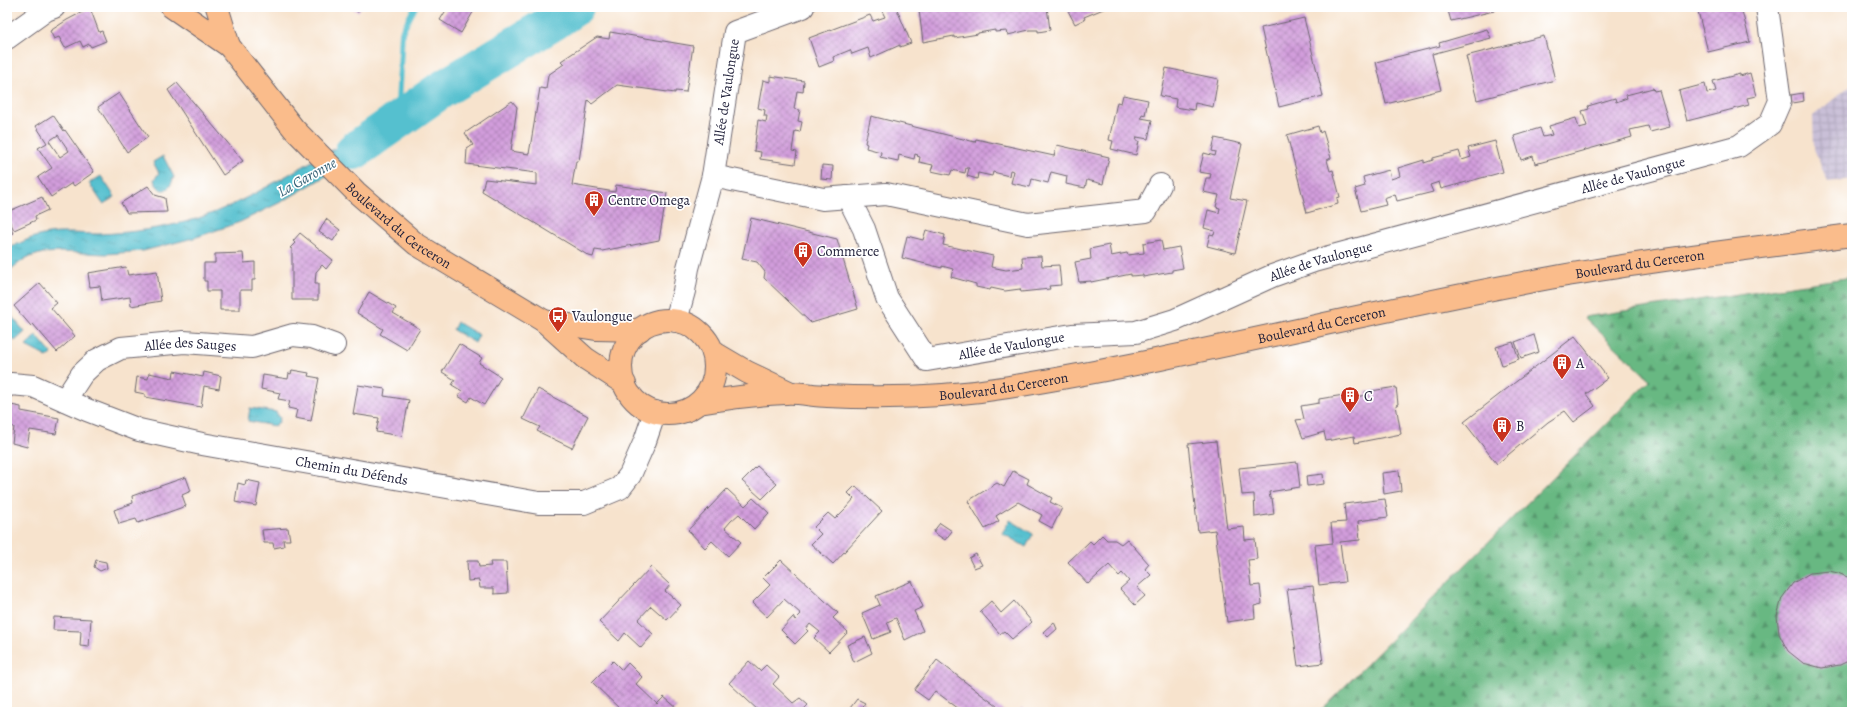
<svg xmlns="http://www.w3.org/2000/svg" width="1859" height="719" viewBox="0 0 1859 719" font-family="Alegreya,serif">
<defs>
<pattern id="industrial-grid" width="8" height="8" patternUnits="userSpaceOnUse"><rect width="8" height="8" fill="#c9bfd7"/><path d="M0 4h8M4 0v8" fill="none" stroke="#aca4b9"/></pattern>
<pattern id="forest-firs" width="22" height="20" patternUnits="userSpaceOnUse"><rect width="22" height="20" fill="#68b882"/><path d="M5 1l3.5 6h-7zM16 11l3.5 6h-7z" fill="#55956c"/></pattern>
<pattern id="water-ripples" width="26" height="14" patternUnits="userSpaceOnUse"><rect width="26" height="14" fill="#55c0cf"/><path d="M2 4q2-2 4 0t4 0M15 11q2-2 4 0t4 0" fill="none" stroke="#469ca9"/></pattern>
<pattern id="building-cross-hatch" width="8" height="8" patternUnits="userSpaceOnUse"><rect width="8" height="8" fill="#d29ddc"/><path d="M0 0l8 8M0 8l8-8" fill="none" stroke="#aa80b4"/></pattern>
</defs>
<rect width="100%" height="100%" fill="#fff"/>
<filter id="ink" filterUnits="userSpaceOnUse"><feTurbulence type="fractalNoise" baseFrequency=".025" numOctaves="2"/><feDisplacementMap in="SourceGraphic" scale="8" xChannelSelector="R" yChannelSelector="G"/><feConvolveMatrix kernelMatrix="1 2 1 2 8 2 1 2 1" color-interpolation-filters="sRGB"/></filter>
<filter id="wash" filterUnits="userSpaceOnUse"><feTurbulence type="fractalNoise" baseFrequency=".012" numOctaves="4" result="noise"/><feDisplacementMap in="SourceGraphic" scale="16" xChannelSelector="R" yChannelSelector="G"/><feGaussianBlur stdDeviation="0.9" result="paint"/><feColorMatrix in="noise" values="0 0 0 0 0 0 0 0 0 0 0 0 0 0 0 0 0 1.4 0 .05"/><feComposite in="paint" operator="in"/></filter>
<g filter="url(#wash)">
<rect width="100%" height="100%" fill="#f7e3cd"/>
<path fill="url(#industrial-grid)" d="M1852,84V179L1828,182L1814,149L1813,116Z"/>
<path fill="url(#forest-firs)" stroke="#456d5e" d="M1852,277V712H1319L1650,380L1584,317Z"/>
<g fill="url(#water-ripples)" stroke="#3c7185">
<path d="M397,122L384,138L355,159L283,201L240,222L197,237L143,251L106,254L61,252L43,253L26,258L7,272V249C19,244 30,237 43,235C61,231 80,234 98,234C131,233 164,228 196,219C246,203 290,172 336,148C355,137 376,129 397,122Z"/>
<path d="M163,156L174,177C170,190 161,197 154,180L159,173L153,162Z"/>
<path d="M101,176L115,197L103,204L89,183Z"/>
<path d="M8,312L25,332L15,341L7,334L9,332L7,331Z"/>
<path d="M457,322L479,335L475,343L453,330Z"/>
<path d="M36,335L52,354L47,357L26,346Z"/>
<path d="M250,408L276,412L280,418L279,422L274,426L248,421Z"/>
<path d="M1010,520L1033,534L1026,547L1002,533Z"/>
</g>
<g fill="none" stroke-linecap="round" stroke-linejoin="round">
<path stroke="#55c0cf" stroke-width="6" d="M397,122L402,32L415,7"/>
<path stroke="#55c0cf" stroke-width="38" d="M354,151L441,90L555,21L575,7"/>
</g>
<g id="blocks">
<g fill="url(#building-cross-hatch)" fill-rule="evenodd">
<path d="M351,7H361L358,12Z"/>
<path d="M448,7H476L461,33L440,20Z"/>
<path d="M892,7H896L911,43L900,47V45L871,58L868,48L852,54L850,50L833,57L834,61L819,67L809,38L870,15L873,21L885,17L882,11Z"/>
<path d="M927,7H1047L1050,30L1038,32V30H1029L1008,35L1007,31L995,32V30L978,33V34L954,38V36L923,42L919,10L927,9Z"/>
<path d="M1066,7H1108L1084,17L1085,19L1075,24Z"/>
<path d="M1447,7H1493L1494,11L1451,21Z"/>
<path d="M1697,7H1741L1750,42L1708,52Z"/>
<path d="M90,8L99,32L102,31L106,41L91,47L89,44L83,47L80,41L65,48L59,37L54,39L50,31L67,20Z"/>
<path d="M1304,18L1323,96L1279,107L1261,28Z"/>
<path d="M1487,29L1491,38L1432,54L1441,90L1386,104L1376,62L1440,46L1439,43Z"/>
<path d="M610,32L693,46L686,92L675,91V93L617,85L592,104L588,100L579,161H576L572,185L615,192L616,185L667,193L659,240L602,251L595,250L593,257L589,256L482,191L485,179L537,185V173L466,164L467,149L473,145L465,133L512,101L517,107L511,151L529,154L540,88L546,89L548,75L564,64L561,61L597,37L609,39Z"/>
<path d="M1544,36L1555,80L1477,100L1466,56Z"/>
<path d="M1166,68L1218,79L1213,107L1195,103L1194,110L1175,107L1176,99L1160,96Z"/>
<path d="M1750,73L1756,96L1747,98L1749,105L1687,121L1679,91L1705,84L1707,93L1716,91L1713,81L1740,74V76Z"/>
<path d="M770,76L804,81L803,92L797,91L794,109L800,110L798,121L802,122L800,132L795,131L792,151L797,152L795,164L760,159L761,152L754,151L758,120L766,122L767,116H764L765,110L758,108L763,80L770,82Z"/>
<path d="M177,83L243,161L223,175L168,90Z"/>
<path d="M1653,88L1654,91L1659,90L1670,127L1650,132L1648,126L1630,130L1632,137L1535,164L1533,156L1521,160L1514,136L1540,128L1543,137L1552,135L1549,126L1576,118L1579,128L1587,126L1582,111L1589,109L1588,106L1615,98L1616,102L1627,98L1626,95Z"/>
<path d="M119,93L148,137L127,152L98,107Z"/>
<path d="M1803,93L1804,101L1792,103L1791,95Z"/>
<path d="M1123,95L1148,100L1145,115L1142,114L1141,118L1152,120L1150,130L1148,139L1137,137L1136,141H1139L1136,155L1111,149L1113,141L1109,140L1117,102L1121,103Z"/>
<path d="M53,115L64,131L65,130L94,172L74,186L72,183L51,197L38,177L52,168L38,148L47,143L36,126ZM58,135L69,151L60,157L49,141Z"/>
<path d="M871,116L975,142L976,139L1054,156L1057,145L1109,157L1103,184L1087,180L1085,188L1066,184L1067,176L1051,172L1048,183L1032,179L1030,187L1011,183L1014,171L1010,170L1009,176L993,172L992,176L978,173L977,179L967,176L969,168H966L965,173L952,170L950,175L931,171L933,165L919,162L920,157L917,156L918,155L915,154L914,159L899,155L898,161L880,157L881,152L866,148L867,144L865,143Z"/>
<path d="M1318,126L1320,133L1323,131L1331,158L1327,160L1330,171L1333,170L1340,197L1337,198L1338,204L1307,213L1287,135Z"/>
<path d="M1215,138L1242,144L1230,198L1247,201L1235,253L1207,246L1210,234L1214,235L1215,231L1204,228L1208,210L1219,213L1220,208L1216,207L1219,195L1203,192L1206,178H1210L1211,174L1199,172L1204,153L1215,156L1216,152L1212,151Z"/>
<path d="M1495,141L1503,172L1441,189L1439,182L1430,185L1433,192L1397,201L1395,194L1384,198L1386,205L1361,211L1355,189L1365,186L1363,177L1389,170L1391,179L1400,176L1398,168L1424,160V163L1433,160V158L1459,151L1462,160L1471,157L1468,148Z"/>
<path d="M822,165L833,166L832,180L821,179Z"/>
<path d="M148,186L155,195L165,198L167,212L127,213L121,203Z"/>
<path d="M42,197L48,210L35,216L36,220L14,230L7,216V212Z"/>
<path d="M751,218L837,239L858,309L811,323L764,278L765,272L757,262L742,259Z"/>
<path d="M326,219L340,230L333,241L319,232Z"/>
<path d="M9,225L13,233L7,236V226Z"/>
<path d="M926,230L945,235L943,245L993,256L991,267L1006,270L1023,268L1022,257L1041,256L1042,266L1059,265L1061,285L1049,286L1050,289L1021,292L1020,289L1005,291L991,288L990,290L976,287V284L951,277L953,269L942,266V268L902,258L907,236L923,240Z"/>
<path d="M300,233L333,260L326,269L322,265L316,272L315,284H318V300H292V249L290,248L295,243L293,241Z"/>
<path d="M1161,240L1163,250L1179,247L1183,268L1172,270V272L1143,277V275L1131,276V274L1091,282V281L1079,282L1075,262L1091,259L1090,249L1109,245L1111,256L1127,253L1128,255L1144,253L1143,243Z"/>
<path d="M243,253L244,263L255,262V280H252V290H240V310H220V291H207V281H204V263H215V254Z"/>
<path d="M126,267L128,275L157,271L161,301L131,306L130,297L102,301L100,286L90,287L88,273Z"/>
<path d="M40,283L57,303L51,308L75,336L57,352L33,324L31,326L14,306Z"/>
<path d="M369,292L396,308L393,313L420,329L407,350L380,334L383,329L357,313Z"/>
<path d="M1534,335L1539,352L1521,358L1515,342Z"/>
<path d="M1575,336L1608,378L1586,394L1595,406L1574,422L1565,411L1548,422L1497,464L1464,422Z"/>
<path d="M1513,342L1519,359L1502,365L1496,347Z"/>
<path d="M459,344L482,358L479,363L501,377L484,405L471,397L468,402L458,396L462,391L452,385L455,380L442,372Z"/>
<path d="M292,370L309,373L308,376L319,378L311,421L295,418L297,410L288,408L290,401L278,399L280,393L261,389L263,375L288,379L289,373L291,374Z"/>
<path d="M174,371L203,377L204,372L221,376L219,389L204,386L201,407L145,397V394L135,392L137,377L148,379L149,373L173,378Z"/>
<path d="M358,385L385,389L384,396L409,400L402,436L376,432L379,418L353,414Z"/>
<path d="M1396,387L1398,404L1396,405L1401,434L1355,443L1354,436L1326,441L1324,432L1303,438L1296,420L1304,419L1301,406L1319,403V399L1350,394V398L1366,395L1365,392Z"/>
<path d="M538,389L588,416L572,448L537,431L540,427L523,419Z"/>
<path d="M11,405L21,407V411L59,418L56,434L30,430L27,447L12,443L14,427L8,426L9,418H7V412H10Z"/>
<path d="M1216,441L1227,529L1244,527L1245,540L1255,539L1257,559L1248,560L1251,586L1260,585L1262,604L1254,606L1255,618L1227,622L1215,530L1198,532L1188,444Z"/>
<path d="M1297,462L1300,487L1269,492L1270,498H1272L1274,514L1255,517L1254,494L1242,495L1239,468Z"/>
<path d="M757,466L777,484L762,499L742,481Z"/>
<path d="M1013,471L1029,479L1027,484L1052,498L1050,502L1062,508L1052,528L1039,521L1042,515L1018,502L996,516L999,521L985,529L968,501L997,483L1004,487Z"/>
<path d="M1399,471L1401,491L1384,494L1382,473Z"/>
<path d="M1323,474L1324,484L1307,486L1306,476Z"/>
<path d="M186,477L191,491L182,495L186,506L138,523L136,519L119,524L114,510L133,503L132,496Z"/>
<path d="M246,480L260,483L256,506L235,502L238,483L245,485Z"/>
<path d="M855,486L882,511L833,564L811,544L821,534L814,527L828,513L835,519L845,509L854,499L848,493Z"/>
<path d="M727,489L745,506L753,498L769,513L754,529L739,514L731,521L725,528L741,542L728,556L712,541L705,548L688,530Z"/>
<path d="M1385,499L1388,517L1358,521L1360,540L1340,542L1345,582L1319,585L1315,545L1333,543L1331,523L1346,522L1344,504Z"/>
<path d="M940,523L952,531L945,540L933,532Z"/>
<path d="M288,528L290,540H283L284,546L274,548L273,543H264L262,530Z"/>
<path d="M1102,535L1107,540H1115L1121,544L1127,539L1149,564L1145,569L1151,575L1137,587L1145,596L1135,605L1120,589L1129,581L1122,573L1119,576L1109,565L1088,584L1068,562L1090,541L1093,544Z"/>
<path d="M976,554L982,565L974,568L969,558Z"/>
<path d="M96,560L106,562L107,568L100,571L94,567Z"/>
<path d="M781,560L838,613L833,618L848,632L829,652L814,638L820,632L810,624L806,629L808,631L795,644L781,630L793,617L795,620L801,614L784,599L767,617L752,603L770,585L763,578Z"/>
<path d="M467,561H478L479,567L491,566L490,562H506L508,593L494,594V588H480L479,580L468,581Z"/>
<path d="M651,567L670,585L665,591L681,605L667,620L651,606L638,620L653,634L641,648L625,633L619,641L599,622Z"/>
<path d="M1829,571L1838,573L1852,579V659L1840,665L1822,668L1803,663L1788,651L1779,634L1777,616L1782,598L1793,583L1810,573Z"/>
<path d="M912,581L923,607L914,611L923,631L905,640L896,618L887,622L891,632L873,639L862,613L880,605L876,596Z"/>
<path d="M1313,586L1323,663L1298,666L1287,589Z"/>
<path d="M991,601L1001,613L1014,601L1032,622L1012,639L1004,631L1000,634L980,611Z"/>
<path d="M54,617L91,619L89,647L80,646L81,631L53,630Z"/>
<path d="M1054,622L1057,629L1048,637L1043,632Z"/>
<path d="M865,637L872,653L854,662L847,645Z"/>
<path d="M937,660L982,695L1005,712H963L935,691L928,700L914,690Z"/>
<path d="M613,661L622,670L628,663L642,677L636,684L657,704L664,697L677,708L673,712H623L592,682Z"/>
<path d="M749,661L760,671L766,665L779,677L773,684L793,703L800,698L808,705L801,712H760L729,683Z"/>
<path d="M857,699L865,703L860,710L862,712H847Z"/>
<path d="M1022,708L1027,712H1018Z"/>
</g>
</g>
</g>
<g filter="url(#ink)">
<use href="#blocks" fill-opacity="0" stroke="#6d666e" stroke-width="1"/>
<g fill="none" stroke-linecap="round" stroke-linejoin="round">
<g stroke="#6d666e" stroke-width="24">
<g id="minor">
<path d="M7,38L46,10L54,7"/>
<path d="M713,176L823,199L886,194L1028,224L1146,211L1160,185"/>
<path id="s1" d="M848,197L864,229L887,298L927,360L1072,335L1136,332L1175,320L1272,276L1314,261L1739,146L1770,124L1780,101L1767,7"/>
<path id="s2" d="M676,321L684,291L688,268L713,176L735,32L803,7"/>
<path id="s3" d="M7,386L11,384L33,386L87,410L139,430L202,444L539,503H584L620,488L630,475L645,441L655,412"/>
<path id="s4" d="M65,400L82,374L97,360L121,348L184,342L252,347L293,335L312,337L334,345"/>
</g>
</g>
<g stroke="#6d666e" stroke-width="24">
<g id="major">
<path id="s5" d="M172,7L229,46L294,129L356,192L416,244L544,321L585,358L625,384"/>
<path d="M217,7L229,46"/>
<circle cx="668" cy="367" r="47"/>
<path d="M544,321L596,329L640,330"/>
<path d="M713,352L747,372L789,392"/>
<path id="s6" d="M699,403C728,398 757,394 786,393C800,392 813,396 827,396C888,399 949,397 1009,387C1194,357 1376,309 1561,276C1658,259 1755,248 1852,235"/>
</g>
</g>
<use href="#minor" stroke="#fff" stroke-width="22"/>
<use href="#major" stroke="#fabc8b" stroke-width="22"/>
</g>
</g>
<defs>
<g id="building-pin" transform="scale(1)"><path d="M0 17L-7.5 6A9.5 9.5 0 1 1 7.5 6Z" fill="#c8321e" stroke="#fff"/><path d="M-4-6H4V6H1V3H-1V6H-4ZM-2.5-4.3h1.7v1.8h-1.7ZM.8-4.3h1.7v1.8H.8ZM-2.5-1h1.7V.8h-1.7ZM.8-1h1.7V.8H.8Z" fill="#fff"/></g>
<g id="bus-pin" transform="scale(1)"><path d="M0 17L-7.5 6A9.5 9.5 0 1 1 7.5 6Z" fill="#c8321e" stroke="#fff"/><path d="M-5-6H5V4H4V6H2V4H-2V6H-4V4H-5ZM-3.5-4V0h7V-4ZM-3.5 1.2v1.5H-2V1.2ZM2 1.2v1.5H3.5V1.2Z" fill="#fff"/></g>
</defs>
<g fill-rule="evenodd">
<use href="#building-pin" x="594" y="200"/>
<use href="#building-pin" x="803" y="251"/>
<use href="#bus-pin" x="558" y="316"/>
<use href="#building-pin" x="1562" y="363"/>
<use href="#building-pin" x="1350" y="396"/>
<use href="#building-pin" x="1502" y="426"/>
</g>
<g text-anchor="middle" stroke-width="3.5" stroke-linejoin="round" paint-order="stroke">
<g font-size="14" fill="#22223b" stroke="#fff">
<text dy="5" stroke="none"><textPath href="#s2" startOffset="235">Allée de Vaulongue</textPath></text>
<text dy="5" stroke="none"><textPath href="#s1" startOffset="916">Allée de Vaulongue</textPath></text>
<text dy="5" stroke="none"><textPath href="#s5" startOffset="317">Boulevard du Cerceron</textPath></text>
<text dy="5" stroke="none"><textPath href="#s1" startOffset="592">Allée de Vaulongue</textPath></text>
<text dy="5" stroke="none"><textPath href="#s6" startOffset="954">Boulevard du Cerceron</textPath></text>
<text dy="5" stroke="none"><textPath href="#s6" startOffset="630">Boulevard du Cerceron</textPath></text>
<text dy="5" stroke="none"><textPath href="#s1" startOffset="268">Allée de Vaulongue</textPath></text>
<text dy="5" stroke="none"><textPath href="#s4" startOffset="148">Allée des Sauges</textPath></text>
<text dy="5" stroke="none"><textPath href="#s6" startOffset="306">Boulevard du Cerceron</textPath></text>
<text dy="5" stroke="none"><textPath href="#s3" startOffset="358">Chemin du Défends</textPath></text>
</g>
<g font-size="14" fill="#22223b" stroke="#fff" text-anchor="start">
<text x="608" y="205">Centre Omega</text>
<text x="817" y="256">Commerce</text>
<text x="572" y="321">Vaulongue</text>
<text x="1576" y="368">A</text>
<text x="1364" y="401">C</text>
<text x="1516" y="431">B</text>
</g>
<g font-size="15" font-style="italic" fill="#366176" stroke="#fff">
<text transform="translate(307 177) rotate(-29)" y="5">La Garonne</text>
</g>
</g>
<rect width="1859" height="719" fill="none" stroke="#fff" stroke-width="24"/>
</svg>
